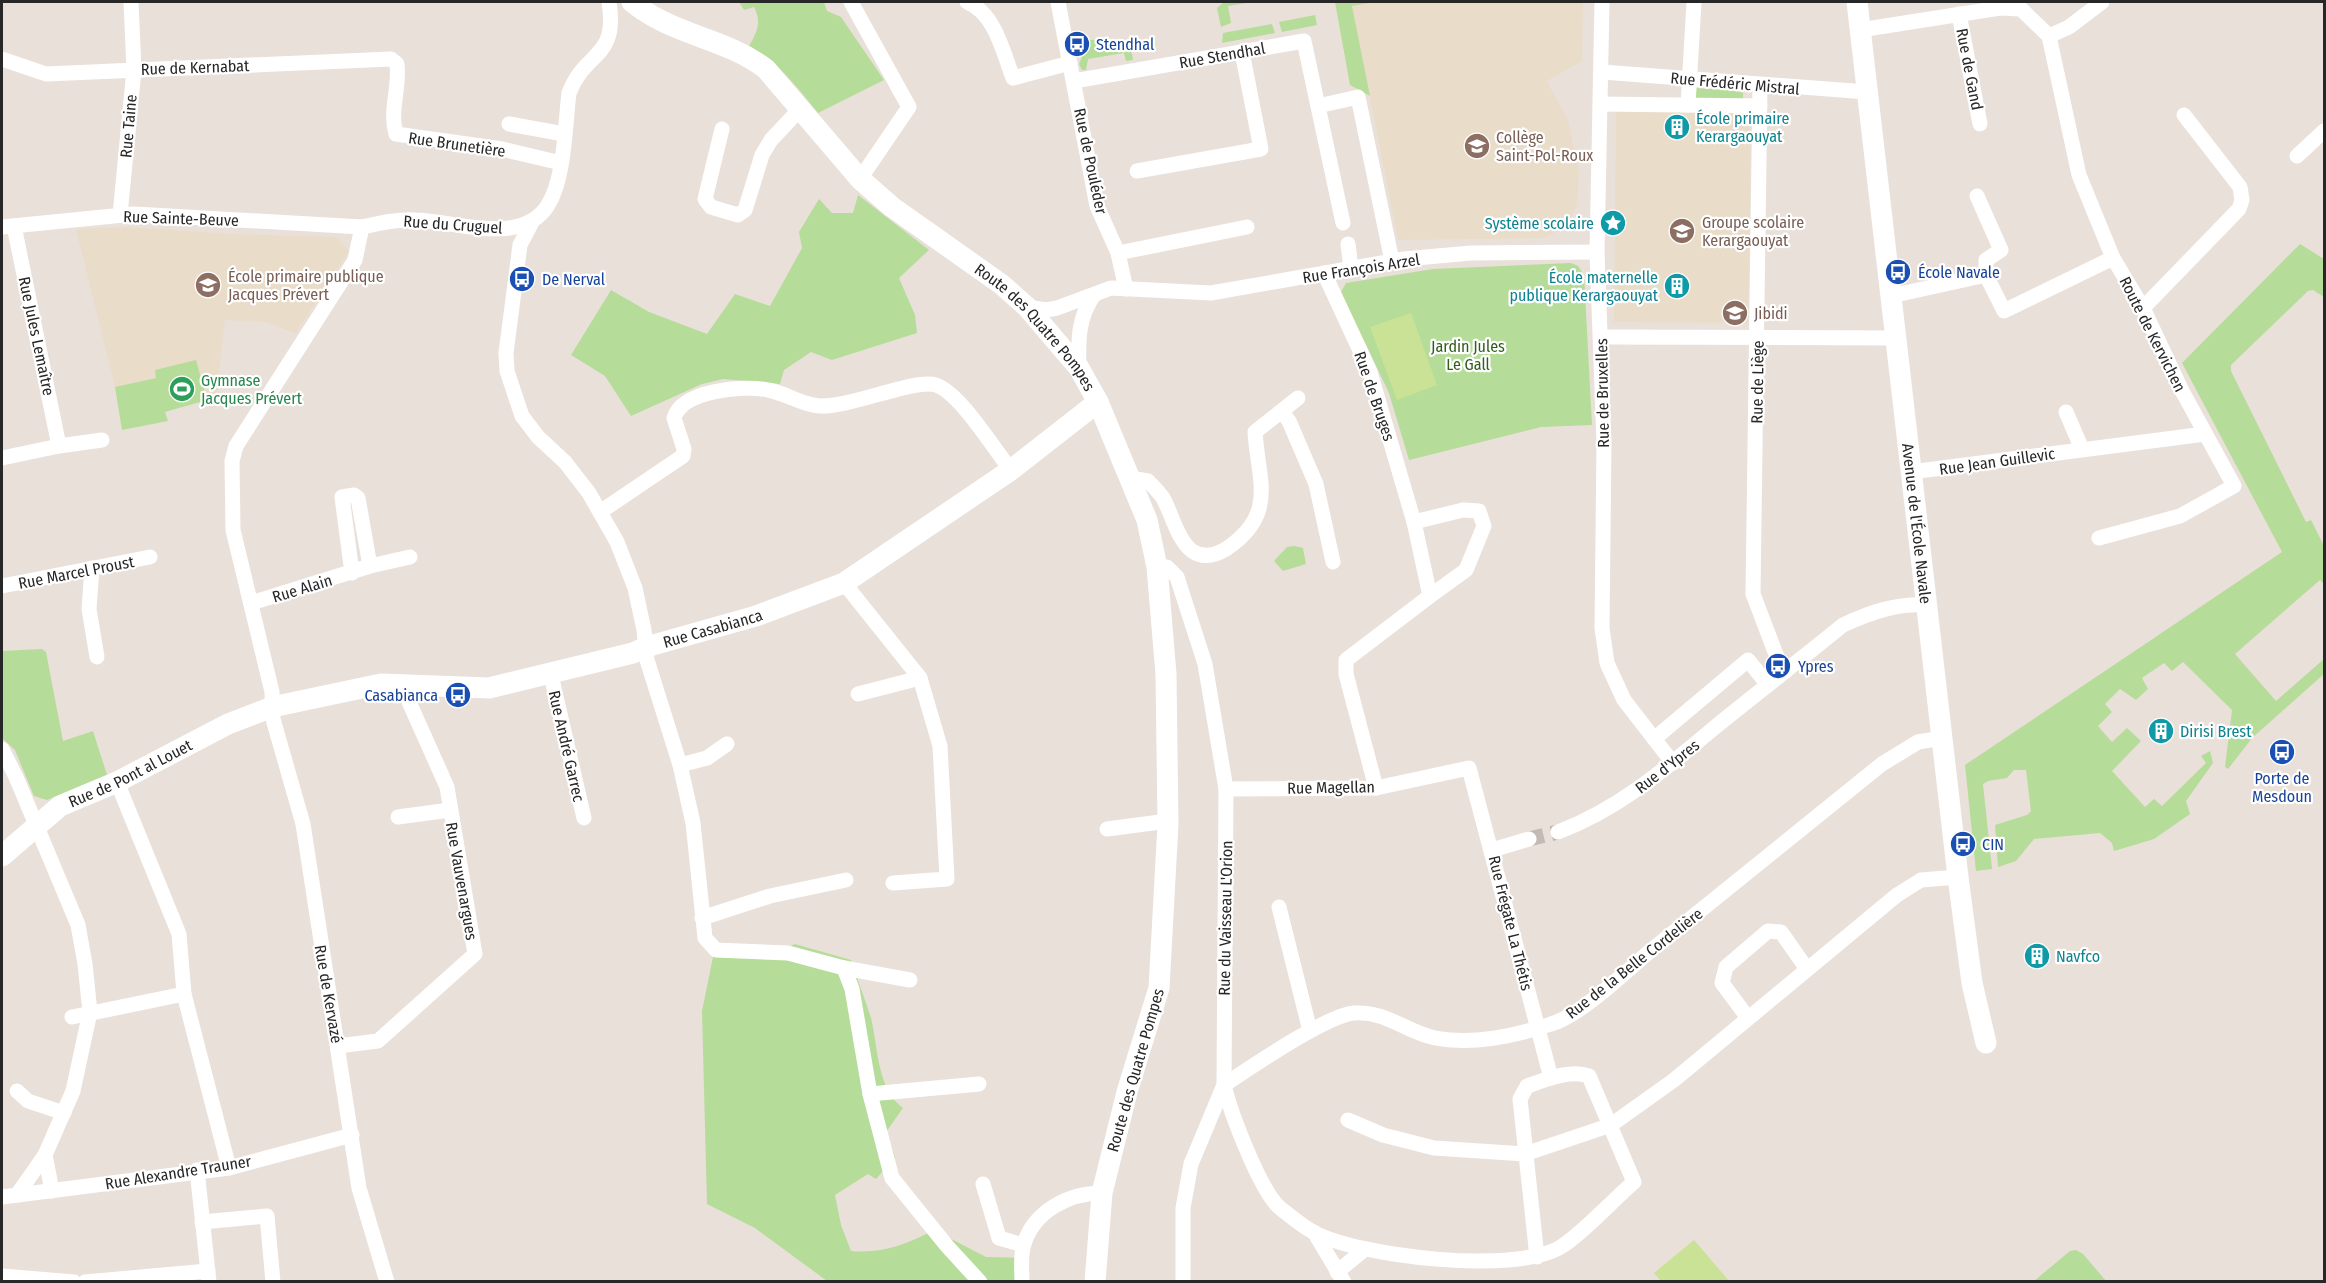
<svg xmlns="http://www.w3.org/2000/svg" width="2326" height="1283" viewBox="0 0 2326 1283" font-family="'Fira Sans Condensed',sans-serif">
<rect width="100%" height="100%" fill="#e9e0d9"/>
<g fill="#e9dcc9">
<path d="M1374,2H1583L1582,61L1547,81L1568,120L1579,172L1577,204L1570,219L1559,230L1545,238L1398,240L1352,5Z"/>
<path d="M1616,110L1751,111L1748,323L1614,322Z"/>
<path d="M127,227L232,234L336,237L349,251L296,333L265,322L225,320L217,388L223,404L210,409L196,361L155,370L157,378L115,387L76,229Z"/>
</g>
<g fill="#b6dc99">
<path d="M739,2H824L827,11L841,17L884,80L818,113C797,87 779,63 749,46C757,33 762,22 754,7L744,10Z"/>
<path d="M1224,2H1252L1228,6L1231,23L1221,27L1217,8Z"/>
<path d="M1335,2H1374L1352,6L1370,96L1350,85Z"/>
<path d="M1315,15L1317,25L1282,32L1279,22Z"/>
<path d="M1272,24L1275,33L1222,43L1223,33Z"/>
<path d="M1081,39L1130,43L1133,60L1126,61L1124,53L1088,59L1086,70H1082L1079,64L1082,57Z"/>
<path d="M1697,88L1737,91L1743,93V99L1695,98L1694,89Z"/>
<path d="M858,195L929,250L899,278L915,315L917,333L832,360L811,352L784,370L780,384L723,379L702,384L631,416L605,376L571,355L611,290L649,312L707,334L735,294L770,306L802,248L799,232L819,199L832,213H853Z"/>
<path d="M2300,244L2324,259V297L2313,290L2308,291L2231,365V371L2306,522L2311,520L2324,546V584L2320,580L2235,654L2276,701L2324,659V674L2253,737L2228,769L2225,767L2232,710L2183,662L2172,671L2164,663L2142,678L2148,689L2136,700L2120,689L2105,704L2112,712L2098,726L2112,742L2127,728L2141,741L2112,771L2145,807L2154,799L2162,806L2206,763L2201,756L2210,751L2213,763L2186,801L2190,814L2154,839L2114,851L2112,843L2100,833L2034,839L2016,861L1998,867L1995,825L2027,815L2031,811L2026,770H2014L2007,778L1988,781L1983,784L1992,869L1976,871L1965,765L2282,552L2182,363Z"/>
<path d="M1571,263L1578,266L1584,275L1592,425L1541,427L1409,460L1389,393L1341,292L1346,283L1433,269Z"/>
<path d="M196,360L207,400L165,412L168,421L122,430L115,387L156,378L155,370Z"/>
<path d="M1294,546L1303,548L1306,564L1283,571L1274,561L1287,547Z"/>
<path d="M42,649L46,652L63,741L93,731L107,775L47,800L34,796L15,750L2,738V651Z"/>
<path d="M795,944L851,960C857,979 865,999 871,1018C878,1046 877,1090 903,1108L886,1132L895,1157L876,1179L868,1174L835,1195L841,1225L851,1251C881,1254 908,1244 934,1230L986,1257L1026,1258L1025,1281H827L755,1228L707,1204L702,1011L713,957L784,949Z"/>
<path d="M2076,1250L2083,1254L2106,1281H2034L2070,1251Z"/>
</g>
<g fill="#cae295">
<path d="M1411,313L1437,385L1397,400L1370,327Z"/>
<path d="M1694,1240L1729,1281H1661L1654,1273Z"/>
</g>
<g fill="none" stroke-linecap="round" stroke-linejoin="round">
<path stroke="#c2bbb5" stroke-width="15" stroke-dasharray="15 8" stroke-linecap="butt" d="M1529,839L1558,832"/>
<g stroke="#fff" stroke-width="15">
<path d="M851,2L909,107L860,179"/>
<path d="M967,2C995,13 1003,52 1013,78L1070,63"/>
<path d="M1058,2L1097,206L1118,253L1126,289"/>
<path d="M1602,2L1597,252L1604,443L1602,628L1607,663L1624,700L1673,763"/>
<path d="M1959,14L1980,124"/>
<path d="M1860,30L2000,8L2021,9L2049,36"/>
<path d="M2049,36L2079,175L2113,258L2143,308L2181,389L2234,486L2180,516L2099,538"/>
<path d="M2049,36L2069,27L2102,2"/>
<path d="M2,59L46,74L391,59L397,64C400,88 389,111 396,134L502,149L561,163"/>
<path d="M1602,72L1867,92"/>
<path d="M1074,81L1304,41L1343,223"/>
<path d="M1760,85L1753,594L1777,657L1786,671"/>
<path d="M1601,104L1760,106"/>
<path d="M1688,105L1694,2"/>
<path d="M1318,106L1358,97L1392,261"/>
<path d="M509,124L564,134"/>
<path d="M722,129L705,199L711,207L738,215L745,210L762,155L771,140L801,108"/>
<path d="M2297,156L2324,131"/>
<path d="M1137,171L1261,149L1242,52"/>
<path d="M1977,196L2001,250L1986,260V275"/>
<path d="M120,215L134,70L131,2"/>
<path d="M531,224L520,245L506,353L507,371L522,416L538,437L565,462L589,493L617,542L635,588L644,630L647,660L680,765L693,823L705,938L716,950L788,953L844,968L852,989L870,1094L892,1178L947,1246L980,1282"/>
<path d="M2,227L134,214L362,227C380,223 397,219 416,220C456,221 522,247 548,205C565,178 565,124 569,93C586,49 618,60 609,2"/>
<path d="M362,227L355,260L236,446L232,461L233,530L272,692L273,719L303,824L359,1188L387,1282"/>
<path d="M1348,244L1351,269"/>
<path d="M1118,253L1247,227"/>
<path d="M1324,273L1370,372L1414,522L1430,596L1346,660V674L1376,788"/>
<path d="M1891,296L1986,275L2004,311L2113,258"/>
<path d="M1027,307L1046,310L1057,308L1111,288L1211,293L1404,259L1471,253L1597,252"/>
<path d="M2143,308L2239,209L2242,200L2240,187L2184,115"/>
<path d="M1601,337L1894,338"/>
<path d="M1079,368C1078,341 1078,317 1094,295"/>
<path d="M1282,412L1289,421L1316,484L1333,562"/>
<path d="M2066,412L2082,449"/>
<path d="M59,446L102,440"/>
<path d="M2,458L59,446L14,226"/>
<path d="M1911,472L2205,434"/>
<path d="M1130,478L1148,481C1153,486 1159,492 1163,498C1172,514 1177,539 1192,551C1204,559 1216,555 1226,549C1278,514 1258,481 1255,432L1298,398"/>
<path d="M600,512L683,456L684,449L674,418C682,390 744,385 768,390C786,393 801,405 820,406C852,407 916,378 936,385C961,394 993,448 1011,470"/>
<path d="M1414,522L1463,510L1479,511L1484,526L1466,570L1430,596"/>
<path d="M1157,567H1167L1177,577L1205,664L1226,789L1224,1085L1191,1164L1183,1208V1282"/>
<path d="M92,568L89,609L97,657"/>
<path d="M352,573L342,497L354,495L358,498L370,566"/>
<path d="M844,583L920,678L940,746L947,879L893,883"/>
<path d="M2,586L150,557"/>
<path d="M251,603L370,566L410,557"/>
<path d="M551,675L584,818"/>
<path d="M858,694L920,678"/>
<path d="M1654,739L1748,660L1768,685"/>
<path d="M2,749L16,777L78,925L85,964L90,1012L73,1091L45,1155L17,1195"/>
<path d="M680,765L707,758L727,744"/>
<path d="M117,782L179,934L184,994L229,1168"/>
<path d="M1226,789L1376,788L1469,768L1551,1078"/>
<path d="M398,817L450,810"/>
<path d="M1107,829L1168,821"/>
<path d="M1558,832C1619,809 1665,769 1714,728C1757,693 1800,660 1843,625C1871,612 1897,603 1928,605"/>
<path d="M1492,850L1529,839"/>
<path d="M1279,907L1310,1031"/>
<path d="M702,918L770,896L846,880"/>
<path d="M844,968L910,980"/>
<path d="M72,1017L184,994"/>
<path d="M1748,1018L1722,983L1726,967L1768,931L1781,932L1807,969"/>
<path d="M338,1046L378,1041L475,954L447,787L401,684"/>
<path d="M17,1091L28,1101L64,1113"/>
<path d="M870,1094L979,1084"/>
<path d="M1348,1120L1383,1135L1434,1148L1525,1154L1611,1125L1674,1080L1897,895L1921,880L1958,877"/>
<path d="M45,1155L52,1191"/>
<path d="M197,1170L209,1282"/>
<path d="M983,1184L999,1238L1023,1245"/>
<path d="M2,1197L229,1168L352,1135"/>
<path d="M202,1222L267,1216L273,1282"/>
<path d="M1314,1232L1344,1282"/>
<path d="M1537,1257L1520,1099L1527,1086C1545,1080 1570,1069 1589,1076L1634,1182C1614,1199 1579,1237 1559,1248C1512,1274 1360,1257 1313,1232C1302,1226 1290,1216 1280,1208C1260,1191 1230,1111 1224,1085C1250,1068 1327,1015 1354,1013C1388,1011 1405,1032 1435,1038C1473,1045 1515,1036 1551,1024C1580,1016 1625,972 1649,952C1727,889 1804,827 1882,764L1918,742L1942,738"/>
<path d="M1337,1272L1365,1249"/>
<path d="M2,1276L74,1282"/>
<path d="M85,1282L208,1271"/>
<path d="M1022,1282C1022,1270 1020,1255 1024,1244C1034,1211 1069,1193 1102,1193"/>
</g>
<g stroke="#fff" stroke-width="21">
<path id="s1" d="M632,2C673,36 724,37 766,69L860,179L892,207L1001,284L1027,307L1079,368L1098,402L1147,520L1157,567L1166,674L1168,824L1159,988L1127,1092L1102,1193L1095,1282"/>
<path id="s2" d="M1857,2L1958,877L1972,983L1986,1043"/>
<path id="s3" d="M2,856L60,806L117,782L228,724L272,707L381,684L489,688L633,653L646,647L756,616L844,583L1011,470L1098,402"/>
</g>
</g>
<defs>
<g id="bus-disc" transform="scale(1.35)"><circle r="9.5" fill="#1a4fb4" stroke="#fff"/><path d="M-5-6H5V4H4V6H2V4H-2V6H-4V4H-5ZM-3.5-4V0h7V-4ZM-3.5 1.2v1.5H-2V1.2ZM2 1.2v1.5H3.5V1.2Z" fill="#fff"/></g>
<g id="building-disc" transform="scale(1.35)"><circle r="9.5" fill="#0f9aa8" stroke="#fff"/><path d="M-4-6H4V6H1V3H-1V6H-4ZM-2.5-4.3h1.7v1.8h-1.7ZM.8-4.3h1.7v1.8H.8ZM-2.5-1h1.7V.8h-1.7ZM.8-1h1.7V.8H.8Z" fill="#fff"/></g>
<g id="school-disc" transform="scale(1.35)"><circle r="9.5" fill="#8d6e63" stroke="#fff"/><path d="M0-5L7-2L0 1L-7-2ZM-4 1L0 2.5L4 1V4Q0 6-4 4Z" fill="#fff"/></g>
<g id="sight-disc" transform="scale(1.35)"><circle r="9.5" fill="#0f9aa8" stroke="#fff"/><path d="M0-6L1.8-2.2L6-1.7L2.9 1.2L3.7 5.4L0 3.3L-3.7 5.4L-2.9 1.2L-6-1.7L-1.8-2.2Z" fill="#fff"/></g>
<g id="stadium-disc" transform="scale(1.35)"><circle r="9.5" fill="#2e9e5b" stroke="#fff"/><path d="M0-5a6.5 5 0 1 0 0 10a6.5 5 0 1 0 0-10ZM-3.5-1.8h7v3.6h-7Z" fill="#fff"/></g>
</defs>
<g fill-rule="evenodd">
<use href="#bus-disc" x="1077" y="44"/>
<use href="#building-disc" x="1677" y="127"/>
<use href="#school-disc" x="1477" y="146"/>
<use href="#sight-disc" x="1613" y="223"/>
<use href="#school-disc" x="1682" y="231"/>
<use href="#bus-disc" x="1898" y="272"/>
<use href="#bus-disc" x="522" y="279"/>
<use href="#school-disc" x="208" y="285"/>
<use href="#building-disc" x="1677" y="286"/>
<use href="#school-disc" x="1735" y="313"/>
<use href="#stadium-disc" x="182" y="389"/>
<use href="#bus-disc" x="1778" y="666"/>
<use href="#bus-disc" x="458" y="695"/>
<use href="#building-disc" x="2161" y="731"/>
<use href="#bus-disc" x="2282" y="752"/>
<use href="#bus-disc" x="1963" y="844"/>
<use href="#building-disc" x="2037" y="956"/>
</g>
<g text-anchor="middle" stroke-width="4.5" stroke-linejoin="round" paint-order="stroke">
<g font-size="16" fill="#164399" stroke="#fff" text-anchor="start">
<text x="1096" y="50">Stendhal</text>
<text x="1918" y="278">École Navale</text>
<text x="542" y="285">De Nerval</text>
<text x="1798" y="672">Ypres</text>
<text x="438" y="701" text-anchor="end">Casabianca</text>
<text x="2282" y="784" text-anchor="middle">Porte de<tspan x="2282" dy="18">Mesdoun</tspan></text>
<text x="1982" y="850">CIN</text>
</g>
<g font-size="16" fill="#272727" stroke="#fff">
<text transform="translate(1222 55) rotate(-10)" y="6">Rue Stendhal</text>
<text transform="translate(195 67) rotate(-2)" y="6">Rue de Kernabat</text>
<text transform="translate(1970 69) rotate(79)" y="6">Rue de Gand</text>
<text transform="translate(1735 83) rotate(5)" y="6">Rue Frédéric Mistral</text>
<text transform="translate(128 126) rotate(-85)" y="6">Rue Taine</text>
<text transform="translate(457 144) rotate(8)" y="6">Rue Brunetière</text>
<text transform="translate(1091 161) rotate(78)" y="6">Rue de Pouléder</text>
<text transform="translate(181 218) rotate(2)" y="6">Rue Sainte-Beuve</text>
<text transform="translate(453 224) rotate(4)" y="6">Rue du Cruguel</text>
<text transform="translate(1361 268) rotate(-9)" y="6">Rue François Arzel</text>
<text dy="6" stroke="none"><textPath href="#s1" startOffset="526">Route des Quatre Pompes</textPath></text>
<text transform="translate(2153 334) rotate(63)" y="6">Route de Kervichen</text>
<text transform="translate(37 336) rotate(78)" y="6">Rue Jules Lemaître</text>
<text transform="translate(1757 382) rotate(-89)" y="6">Rue de Liège</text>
<text transform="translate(1602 393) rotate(-91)" y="6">Rue de Bruxelles</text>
<text transform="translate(1375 396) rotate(71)" y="6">Rue de Bruges</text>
<text transform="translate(1997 461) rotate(-8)" y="6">Rue Jean Guillevic</text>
<text dy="6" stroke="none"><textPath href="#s2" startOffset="525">Avenue de l'École Navale</textPath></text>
<text transform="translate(76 572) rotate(-11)" y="6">Rue Marcel Proust</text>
<text transform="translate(302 588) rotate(-17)" y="6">Rue Alain</text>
<text dy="6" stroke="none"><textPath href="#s3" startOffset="762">Rue Casabianca</textPath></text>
<text transform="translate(567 746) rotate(77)" y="6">Rue André Garrec</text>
<text transform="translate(1667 766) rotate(-38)" y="6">Rue d'Ypres</text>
<text dy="6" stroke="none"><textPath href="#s3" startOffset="154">Rue de Pont al Louet</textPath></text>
<text transform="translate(1331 787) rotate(-1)" y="6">Rue Magellan</text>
<text transform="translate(462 881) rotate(80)" y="6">Rue Vauvenargues</text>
<text transform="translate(1225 918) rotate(-89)" y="6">Rue du Vaisseau L'Orion</text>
<text transform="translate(1511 923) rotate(76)" y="6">Rue Frégate La Thétis</text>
<text transform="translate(1634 963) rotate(-38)" y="6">Rue de la Belle Cordelière</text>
<text transform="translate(329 994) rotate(80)" y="6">Rue de Kervazé</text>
<text transform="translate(1135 1070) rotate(-74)" y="6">Route des Quatre Pompes</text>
<text transform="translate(178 1172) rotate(-9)" y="6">Rue Alexandre Trauner</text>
</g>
<g font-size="16" fill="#0d838f" stroke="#fff" text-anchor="start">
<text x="1696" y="124">École primaire<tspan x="1696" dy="18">Kerargaouyat</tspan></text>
<text x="1594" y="229" text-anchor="end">Système scolaire</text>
<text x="1658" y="283" text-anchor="end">École maternelle<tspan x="1658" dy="18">publique Kerargaouyat</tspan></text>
<text x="2180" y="737">Dirisi Brest</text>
<text x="2056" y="962">Navfco</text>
</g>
<g font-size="16" fill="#785e54" stroke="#fff" text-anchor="start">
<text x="1496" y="143">Collège<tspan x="1496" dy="18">Saint-Pol-Roux</tspan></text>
<text x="1702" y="228">Groupe scolaire<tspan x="1702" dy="18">Kerargaouyat</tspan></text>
<text x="228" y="282">École primaire publique<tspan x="228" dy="18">Jacques Prévert</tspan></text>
<text x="1754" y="319">Jibidi</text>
</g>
<g font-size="16" fill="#315d1e" stroke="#fff">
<text x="1468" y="352">Jardin Jules<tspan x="1468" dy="18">Le Gall</tspan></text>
</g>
<g font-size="16" fill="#27864d" stroke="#fff" text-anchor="start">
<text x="201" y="386">Gymnase<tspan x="201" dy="18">Jacques Prévert</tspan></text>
</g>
</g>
<rect width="2326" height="1283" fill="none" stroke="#272727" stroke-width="6"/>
</svg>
